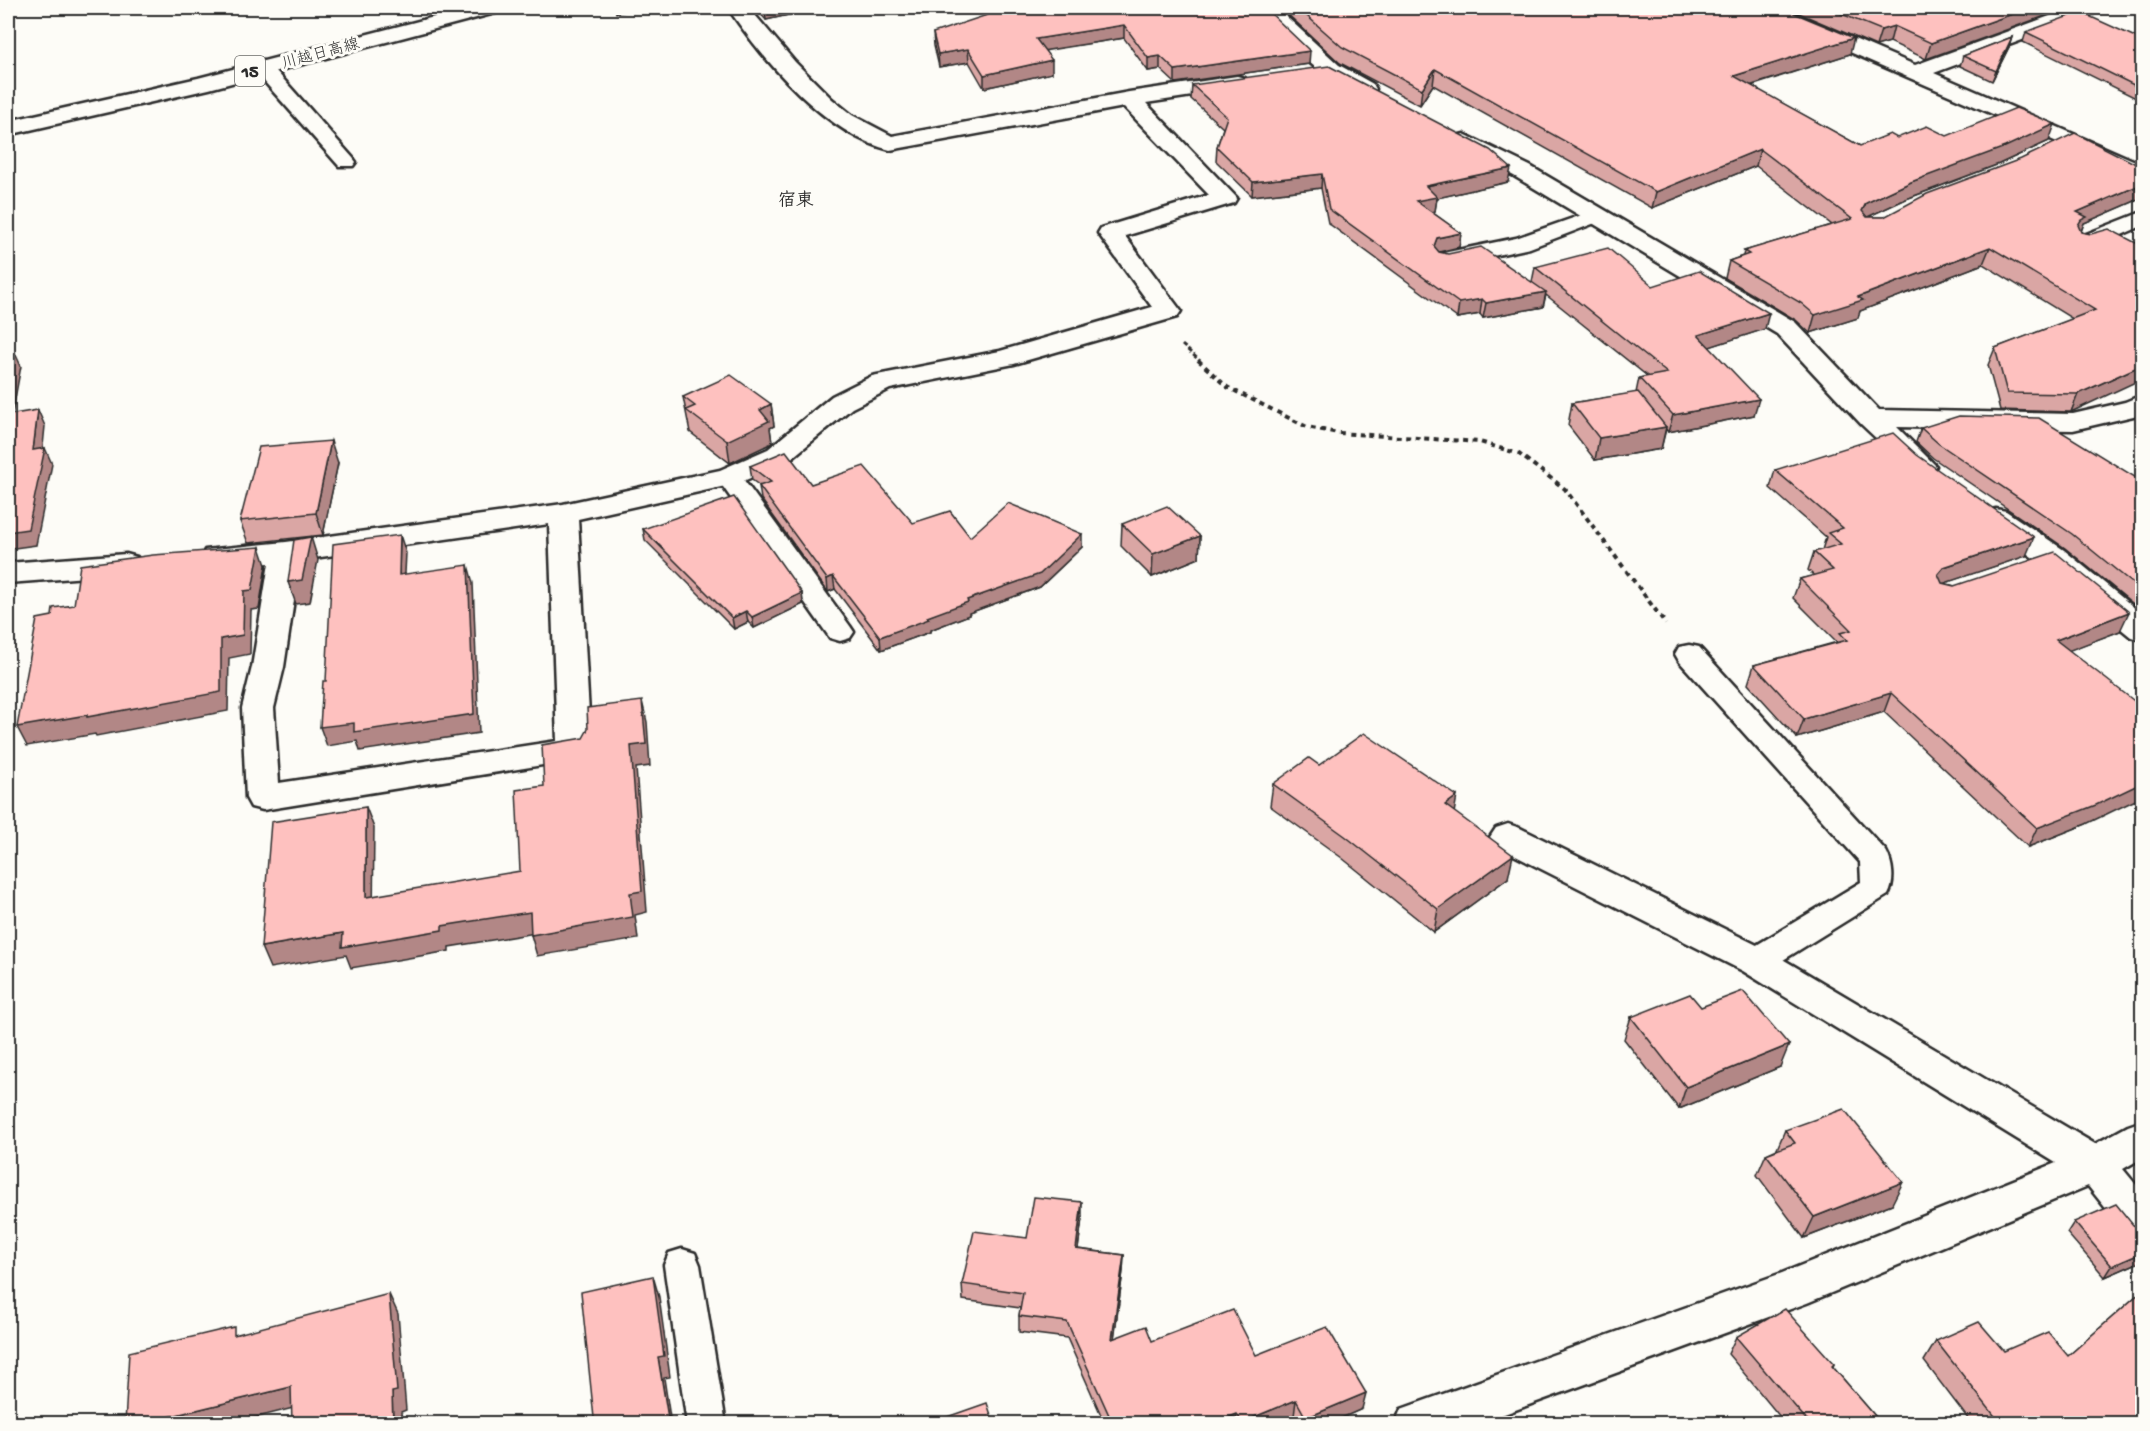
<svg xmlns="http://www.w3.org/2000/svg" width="2150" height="1431" viewBox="0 0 2150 1431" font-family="'Gochi Hand','Klee One',sans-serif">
<rect width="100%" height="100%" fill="#fdfcf7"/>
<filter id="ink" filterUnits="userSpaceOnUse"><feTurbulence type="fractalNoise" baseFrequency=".0167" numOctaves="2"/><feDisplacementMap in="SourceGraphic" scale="12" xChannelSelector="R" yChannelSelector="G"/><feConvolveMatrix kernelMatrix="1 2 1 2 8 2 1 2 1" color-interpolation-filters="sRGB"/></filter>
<g filter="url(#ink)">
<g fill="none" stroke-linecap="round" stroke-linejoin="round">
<g stroke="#2b2b2b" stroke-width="5">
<g id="lane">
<path d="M262,61L269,63L353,158L356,162L353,166H339L255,71L253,67L255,63Z"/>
<path d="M1596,210L1603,212L1607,216L1603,220L1530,248L1451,265L1443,263L1440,258L1443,253L1516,238Z"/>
<path d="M2142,212V226L2092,248L2084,249L2076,248L2073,243L2076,238Z"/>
<path d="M729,469L738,472L850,626L854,632L850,638L840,641L830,638L716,477L720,472Z"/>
<path d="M1689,645L1699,647L1886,851C1893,864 1895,882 1888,895L1767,970L1756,974L1745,970L1740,961L1745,952L1861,882L1860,862L1679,661L1675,654L1679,647Z"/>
<path d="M682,1249L695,1253L700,1265L726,1424H687L664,1265L669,1253Z"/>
</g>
</g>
<g stroke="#2b2b2b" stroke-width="5">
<g id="street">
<path d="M728,8H749L795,62L832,99L852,115L892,136L1129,92L1237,76L1245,78L1248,83L1245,88L1146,103L1237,198L1234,203L1125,236L1181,311L1177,317L1014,364L890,389L852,408L788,461L739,483L578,519L591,750L586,758L263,810L251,807L246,798L242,708L252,667L269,563L216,567L205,564L201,557L205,550L286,542L563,504L720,470L768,449L832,396L872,376L1000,351L1152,307L1098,233L1101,228L1209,195L1124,107L890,150C825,134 764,61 728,8ZM549,524L557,741L279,783L274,708L284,667L300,560Z"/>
<path d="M1255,8H1277L1339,65L1373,84L1376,89L1373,94C1345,101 1270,31 1255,8Z"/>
<path d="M1755,8H1782L1915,65L2072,8H2100L2097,12L1934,73L2142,164V179L1758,12Z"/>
<path d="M1464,134L1530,166L1795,322L1879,410L2073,414L2125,402L2142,395V414L2073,430L1897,427L1936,466L1932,472L1922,475L1912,472L1861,424L1777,334L1514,176L1456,146L1452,141L1456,136Z"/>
<path d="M1996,509L2006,511L2064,550L2142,614V640L2131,637L2042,564L1986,525L1981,518L1986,511Z"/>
<path d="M126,554L137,557L141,564L137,571L126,574L8,583V563Z"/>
<path d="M1508,824L1520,828L1769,951L2095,1144L2128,1126L2142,1121V1158L2123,1169L2142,1192V1240L2127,1235L2088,1186L1807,1303L1477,1424H1395L1401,1409L1782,1273L2056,1163L1743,971L1496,846L1490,837L1496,828Z"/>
</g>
</g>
<g stroke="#2b2b2b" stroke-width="5">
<path id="primary" d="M469,8H502L499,12L209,89L8,135V121L198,78Z"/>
</g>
<path stroke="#2b2b2b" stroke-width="3" stroke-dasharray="4.5 3" stroke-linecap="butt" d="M1182,345L1200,361"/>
<path stroke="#2b2b2b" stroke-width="4" stroke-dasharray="5 4.5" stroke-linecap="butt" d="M1198,360L1227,387L1307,427L1338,433L1480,442L1519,454L1565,489L1666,624"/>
<use href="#lane" fill="#fdfcf7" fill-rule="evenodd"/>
<use href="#street" fill="#fdfcf7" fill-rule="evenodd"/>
<use href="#primary" fill="#fdfcf7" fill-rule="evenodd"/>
</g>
<g fill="#daa6a4" stroke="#2b2b2b" stroke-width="1.5">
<path d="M755,8H811V10L766,20Z"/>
<path d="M1281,8H1782L1850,54L1751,86L1860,146L1897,138L1947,136L2049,141L1999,164L1906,199L1867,217H1884L2142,167V198L2084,223L2081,232L2142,246L2071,412L2000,410L1988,365L1995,348L2073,319L1983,264L1860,311L1858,318L1810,333L1796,320L1725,278L1729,261L1743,256L1744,251L1832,225L1756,166L1652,208L1433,85L1420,105L1340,63Z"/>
<path d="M1787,8H2067L1926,59L1890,42L1876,46Z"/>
<path d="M1180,12L1309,64L1175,83L1160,69L1148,71L1124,38L1045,50L1052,73L984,88L969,62L939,67L934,46L933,33Z"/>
<path d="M2026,32L2142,40V101L2023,42Z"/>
<path d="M2012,37L2009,47L1992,81L1960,66L1963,56Z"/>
<path d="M1192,85L1508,182L1437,198L1435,211L1432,212L1461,233L1459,247L1439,252L1532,282L1535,267L1653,286L1765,329L1709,347L1754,415L1668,432L1666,429L1661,449L1595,460L1568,425L1572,403L1636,393L1639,378L1647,376L1546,295L1543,307L1483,318L1480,314L1457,318L1328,223L1321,188L1252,196L1216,161L1217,147L1223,128L1191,99Z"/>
<path d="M683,397L771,404L774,426L770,428L772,443L730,463L690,432Z"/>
<path d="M1921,428L2138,479L2142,477V611L2065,548L1933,458L1916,442Z"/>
<path d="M338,463L323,535L248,543L240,521Z"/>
<path d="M750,466L811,484L913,523L970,537L1082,547L1040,587L969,613V615L930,630V632L881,650L835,589L828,592L761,499L759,486H760L752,480Z"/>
<path d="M1775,470L2026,556L1944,583L2120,631L2069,650L2086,824L2028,847L1884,712L1797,738L1748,684L1754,665L1837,642L1793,598L1800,579L1814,576L1808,570L1814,552L1822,550L1826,537L1770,488Z"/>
<path d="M1122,524L1200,536L1199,558L1152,577L1121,546Z"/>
<path d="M643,529L802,593L803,604L754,628L748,622L734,629L645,540Z"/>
<path d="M1319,765L1508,878L1434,932L1342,858L1270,806L1273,784Z"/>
<path d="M1701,1007L1780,1067L1679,1109L1624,1039L1631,1017Z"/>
<path d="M1785,1130L1892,1204L1804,1238L1757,1175L1766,1154L1777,1149Z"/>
<path d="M1082,1218L1078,1249L1124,1255L1123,1271L1114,1338L1152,1341L1256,1355L1362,1409L1328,1424H1298L1294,1416L1275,1424H1105L1067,1338L1019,1332V1316L1020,1308L963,1300L962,1284L1027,1238Z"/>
<path d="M2074,1222L2133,1225L2142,1229V1261L2105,1277L2067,1233Z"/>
<path d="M2142,1291V1418L2136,1424H1972L1924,1361L1936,1341L2004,1351L2068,1356Z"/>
<path d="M1736,1337L1834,1364L1833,1367L1882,1424H1786L1728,1354Z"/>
</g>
<g fill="#b28786" stroke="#2b2b2b" stroke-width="1.5">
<path d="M615,8H645L616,13Z"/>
<path d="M765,8H811V10L766,20Z"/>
<path d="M2029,8H2067L1926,59L1931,43Z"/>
<path d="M1124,25V38L1036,52V39Z"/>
<path d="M1894,26L1890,42L1876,46L1881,30Z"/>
<path d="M2012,37L2009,47L1992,81L1996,71Z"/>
<path d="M1854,38L1850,54L1730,92L1734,76Z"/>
<path d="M968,49L969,62L939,67L938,54Z"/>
<path d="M1310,51L1309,64L1175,83V70Z"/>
<path d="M1160,56V69L1148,71V58Z"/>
<path d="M1052,60V73L984,88V75Z"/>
<path d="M1435,69L1433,85L1420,105L1422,89Z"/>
<path d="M2055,124L2049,141L1999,164L1906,199L1861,220L1862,211L1866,203L1911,182Z"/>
<path d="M1760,149L1756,166L1652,208L1656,192Z"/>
<path d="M1511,168L1508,182L1437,198L1435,211L1414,215L1416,201L1426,186Z"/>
<path d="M1322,174L1321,188L1252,196L1253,182Z"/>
<path d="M2142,184V198L2084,223L2080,234L2074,237L2077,212Z"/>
<path d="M1461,233L1459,247L1435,253L1434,246L1437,238Z"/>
<path d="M1990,247L1983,264L1860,311L1858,318L1810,333L1815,315L1858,297Z"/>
<path d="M1546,292L1543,307L1483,318L1486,303Z"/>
<path d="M1482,299L1480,314L1457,318L1459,303Z"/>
<path d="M1769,313L1765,329L1694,352L1698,335Z"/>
<path d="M14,351L21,366L9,432L8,430V384Z"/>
<path d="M2142,365V379L2071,412L2078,394Z"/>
<path d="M1759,399L1754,415L1668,432L1673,415Z"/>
<path d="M771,404L774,426L770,428L772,443L730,463L727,441L760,410Z"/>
<path d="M38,410L45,426L41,466L33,450Z"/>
<path d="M1666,427L1661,449L1595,460L1599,438Z"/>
<path d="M331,441L338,463L323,535L316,513Z"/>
<path d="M45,448L52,464L36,545L8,549V532Z"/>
<path d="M1082,534V547L1040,587L969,613V615L930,630V632L881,650L880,637L967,600Z"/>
<path d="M400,535L406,553L404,593L399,575Z"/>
<path d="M1200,536L1199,558L1152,577L1153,554Z"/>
<path d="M311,537L318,560L310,602L296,604L288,582Z"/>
<path d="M2034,537L2026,556L1936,586L1938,574L1944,567Z"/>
<path d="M260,547L266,565L259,609L251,610L250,654L229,658L228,711L96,736L95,734L27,746L17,727L244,591Z"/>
<path d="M468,565L473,583L479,733L360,751L357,741L327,746L320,727Z"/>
<path d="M833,576L835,589L828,592L827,579Z"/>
<path d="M802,593L803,604L754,628L752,617Z"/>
<path d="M746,611L748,622L734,629L732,618Z"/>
<path d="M2129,612L2120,631L2047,659L2056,640Z"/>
<path d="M1891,693L1884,712L1797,738L1804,719Z"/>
<path d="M642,701L647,722L650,766L636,768L647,912L635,915L638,939L537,956L531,935L630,893L631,746Z"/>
<path d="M2142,783V797L2086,824L2028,847L2037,828Z"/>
<path d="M1457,796L1453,819L1445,805Z"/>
<path d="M366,807L374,828L373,919L366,897Z"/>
<path d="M1513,855L1508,878L1434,932L1438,909Z"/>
<path d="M530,912L536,933L449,947V951L351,968L346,955L270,968L261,947L343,933Z"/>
<path d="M1789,1045L1780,1067L1679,1109L1686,1087Z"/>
<path d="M1903,1182L1892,1204L1804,1238L1814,1217Z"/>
<path d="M1082,1202V1218L1076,1265V1249Z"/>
<path d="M2142,1253V1261L2105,1277L2112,1266Z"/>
<path d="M1124,1255L1123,1271L1112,1355V1339Z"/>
<path d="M653,1276L659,1297L670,1377L664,1378L671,1424H669L658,1357Z"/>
<path d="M389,1294L398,1314L406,1410L401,1412L402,1424H393Z"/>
<path d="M291,1387L301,1406L230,1424H139Z"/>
<path d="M1366,1393L1362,1409L1328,1424H1305L1306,1418Z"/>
<path d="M1296,1400L1294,1416L1275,1424H1242V1422Z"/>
<path d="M2142,1412V1418L2136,1424H2130Z"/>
<path d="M1237,1414L1236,1424H1212Z"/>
</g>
<g fill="#fec1bf" stroke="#2b2b2b" stroke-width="1.5">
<path d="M1008,8H1176L1180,12L1215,8H1265L1310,51L1175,70L1160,56L1148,58L1124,25L1036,39L1052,60L984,75L968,49L938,54L933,33Z"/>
<path d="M1298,8H1782L1854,38L1734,76L1860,146L1890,134L1897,138L1927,126L1947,136L2016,108L2055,124L2005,147L1911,182L1866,203L1862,211L1867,217H1884L1927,194L2021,159L2075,133L2142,167V184L2077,212L2087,217L2081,220L2078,225L2081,232L2091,234L2109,229L2142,246V365L2078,394L2007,393L1995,348L2095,310L1990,247L1858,297L1863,300L1815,315L1801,303L1729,261L1749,254L1744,251L1852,219L1760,149L1656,192L1435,69L1422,89L1342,47Z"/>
<path d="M1827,8H2029L1931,43L1894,26L1881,30Z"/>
<path d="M2080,12L2142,40V89L2026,32Z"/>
<path d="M2012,37L1996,71L1963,56Z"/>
<path d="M1329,66L1490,150L1511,168L1426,186L1437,197L1416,201L1461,233L1437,238L1434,246L1439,252L1448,254L1481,247L1546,292L1486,303L1482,299L1459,303L1329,209L1322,174L1253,182L1217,147L1227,117L1192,85Z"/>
<path d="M1608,248L1653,286L1699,271L1769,313L1698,335L1759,399L1673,415L1639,378L1667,373L1535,267Z"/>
<path d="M8,351H14L8,384Z"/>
<path d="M731,375L771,404L760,410L769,421L727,441L686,410L695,406L683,397Z"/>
<path d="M1638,392L1666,427L1599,438L1572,403Z"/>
<path d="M38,410L33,450L45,448L28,529L8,532V415Z"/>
<path d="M1959,416L2039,418L2138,479L2142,477V591L2072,534L1939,444L1921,428Z"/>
<path d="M1893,433L1917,455L2034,537L1944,567L1938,574L1942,583L1954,586L2055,552L2129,612L2056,640L2142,707V783L2096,805L2037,828L1891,693L1804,719L1754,665L1847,640L1840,633L1851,630L1800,579L1833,570L1814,552L1841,544L1828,533L1843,528L1775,470Z"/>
<path d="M331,441L316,513L240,521L259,447Z"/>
<path d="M786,451L811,484L864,466L913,523L950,511L970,537L1008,503L1082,534L1040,574L967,600L968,602L927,617L929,619L880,637L833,576L827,579L759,486L771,482L750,466Z"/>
<path d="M734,497L802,593L752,617L746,611L732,618L643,529Z"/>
<path d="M1167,506L1200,536L1153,554L1122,524Z"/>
<path d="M400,535L399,575L468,565L474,714L354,732V723L320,727L323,681H326L333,544Z"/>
<path d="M311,537L302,580L288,582L294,540Z"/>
<path d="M260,547L252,590L244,591L243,635L221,639V692L87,717V715L17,727L37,619L52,616L53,608L74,605L80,565L153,555Z"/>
<path d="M642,701L646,744L631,746L642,891L630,893L633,917L531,935L530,912L442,926V930L342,947L343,933L261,947L271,822L366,807V897L520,871L516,790L544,786L542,745L583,738L588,729L587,708Z"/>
<path d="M1364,733L1457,796L1445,805L1513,855L1438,909L1345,836L1273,784L1309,758L1319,765Z"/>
<path d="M1743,991L1789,1045L1686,1087L1631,1017L1690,994L1701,1007Z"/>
<path d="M1844,1109L1903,1182L1814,1217L1766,1154L1795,1143L1785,1130Z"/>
<path d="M1034,1197L1082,1202L1076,1249L1124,1255L1112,1339L1146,1326L1152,1341L1233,1310L1256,1355L1327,1327L1366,1393L1306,1418L1296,1400L1242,1422L1237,1414L1212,1424H1113L1067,1322L1019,1316L1023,1293L962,1284L974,1231L1027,1238Z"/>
<path d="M2116,1204L2133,1225L2142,1229V1253L2112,1266L2074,1222Z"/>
<path d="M653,1276L664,1356L658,1357L669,1424H576V1422L594,1418L581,1292Z"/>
<path d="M2142,1291V1412L2130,1424H2001L1936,1341L1979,1322L2004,1351L2048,1332L2068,1356Z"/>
<path d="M389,1294L397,1391L392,1392L393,1424H292L291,1387L139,1424H125L129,1352L234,1327V1335Z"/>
<path d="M1785,1309L1834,1364L1832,1366L1882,1424H1810L1736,1337Z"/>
<path d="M987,1403L994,1424H927Z"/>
<path d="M902,1417L904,1424H883Z"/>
</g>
</g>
<g text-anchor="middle" stroke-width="6" stroke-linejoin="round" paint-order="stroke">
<g font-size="16" fill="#2b2b2b" stroke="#fdfcf7">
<text transform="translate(320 52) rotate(-15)" y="6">川越日高線</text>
</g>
<rect fill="#fdfcf7" stroke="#6a6a68" stroke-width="1.5" x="235" y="56" width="30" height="30" rx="4.5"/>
<g font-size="18" font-weight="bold" fill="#2b2b2b">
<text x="250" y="77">15</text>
</g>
<g font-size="18" font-weight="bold" fill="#2b2b2b" stroke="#fdfcf7">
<text x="796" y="205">宿東</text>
</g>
</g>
<rect width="2150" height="1431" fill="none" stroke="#fdfcf7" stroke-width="30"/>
<rect x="15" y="15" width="2120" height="1401" fill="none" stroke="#2b2b2b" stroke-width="2" filter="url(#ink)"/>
</svg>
